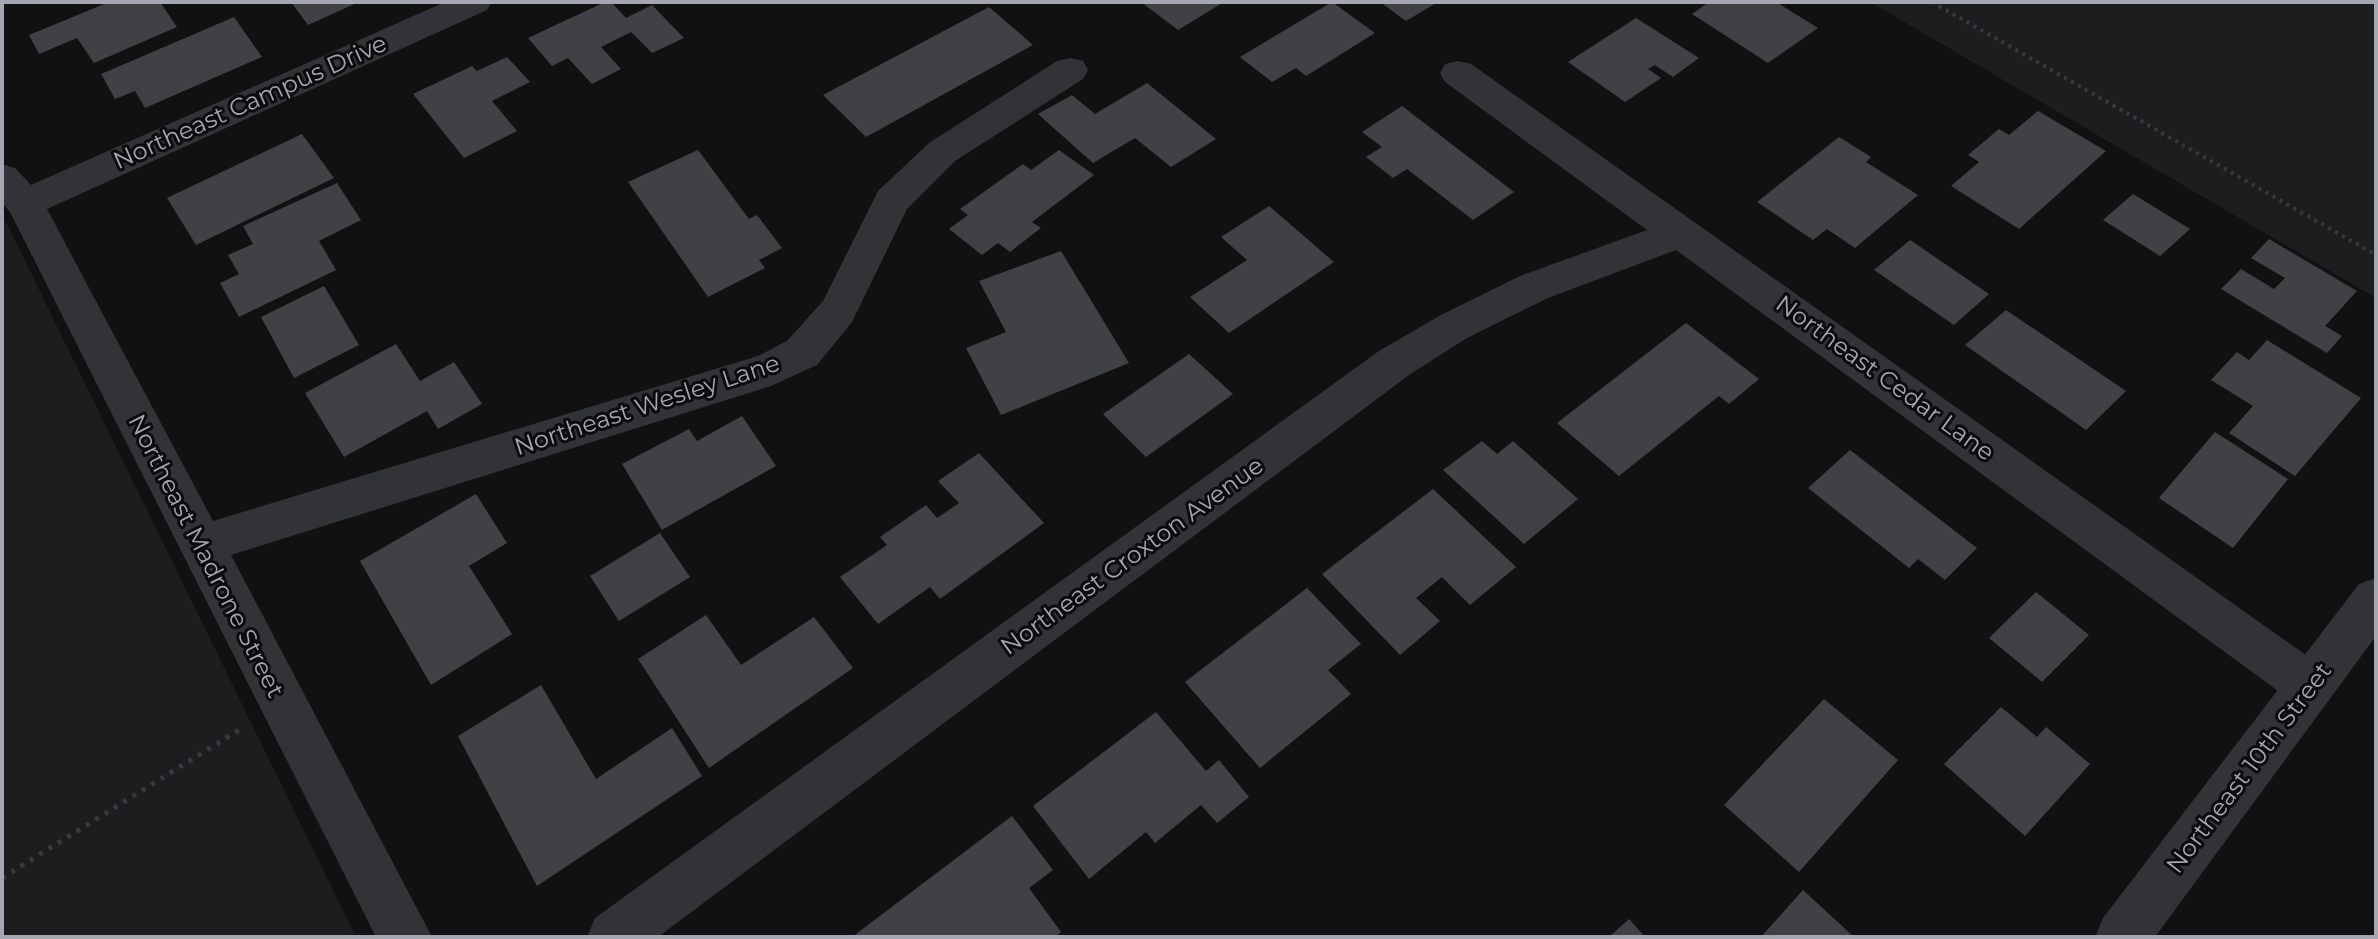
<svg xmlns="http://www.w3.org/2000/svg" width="2378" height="939" viewBox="0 0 2378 939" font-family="Montserrat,sans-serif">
<rect width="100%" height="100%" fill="#111112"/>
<g fill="#1d1d1f">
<path d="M1870,2H2376V298Z"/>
<path d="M2,218L7,224L356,937H2Z"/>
</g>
<g fill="#404145">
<path d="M109,2H160L177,27L94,63L77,38L39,54L29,35Z"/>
<path d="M291,2H359L308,25Z"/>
<path d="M605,2H611L626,18L652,5L684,38L652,53L631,32L601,47L621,69L592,84L568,58L552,66L528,38Z"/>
<path d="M1141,2H1224L1178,30Z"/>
<path d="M1332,2L1375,33L1306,76L1296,68L1272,82L1240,57Z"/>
<path d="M1380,2H1438L1406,21Z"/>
<path d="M1709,2H1776L1818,28L1768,63L1692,14Z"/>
<path d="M989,7L1033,45L866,137L823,95Z"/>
<path d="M234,17L262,57L145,108L135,91L115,99L101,74Z"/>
<path d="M1636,18L1699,58L1673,77L1655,65L1648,69L1661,78L1625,102L1568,62Z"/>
<path d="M507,57L530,82L492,101L517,131L464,158L413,94L472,66L477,71Z"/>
<path d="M1147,83L1216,139L1171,167L1135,138L1093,163L1038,114L1072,95L1095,114Z"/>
<path d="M1402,106L1514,192L1473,220L1407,169L1393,178L1366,157L1382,147L1362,132Z"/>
<path d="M2038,111L2106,151L2019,229L1951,186L1979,162L1968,155L1999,129L2009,135Z"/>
<path d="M302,134L334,178L196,245L167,198Z"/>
<path d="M1839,137L1871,157L1866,162L1918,195L1855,248L1827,229L1813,240L1757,202Z"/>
<path d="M698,150L749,219L757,215L782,248L759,260L765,268L708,297L628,182Z"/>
<path d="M1059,150L1094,175L1032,222L1041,228L1010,252L998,243L982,255L949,229L968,215L960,209L1023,164L1031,170Z"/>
<path d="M337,183L361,220L319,241L336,270L239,317L220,283L239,274L228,255L253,244L243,226Z"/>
<path d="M2133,194L2190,229L2160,256L2103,220Z"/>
<path d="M1269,206L1334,262L1229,333L1190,297L1247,260L1221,237Z"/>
<path d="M2269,239L2357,291L2325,326L2342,336L2327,353L2221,289L2241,269L2274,289L2285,278L2251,258Z"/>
<path d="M1910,240L1989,294L1954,325L1874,270Z"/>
<path d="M1061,251L1129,363L1001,415L966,348L1006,332L979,281Z"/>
<path d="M324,286L359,345L294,378L261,317Z"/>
<path d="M2006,310L2126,391L2086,430L1965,345Z"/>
<path d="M1686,323L1759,379L1729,404L1719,396L1619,476L1557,423Z"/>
<path d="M2267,340L2361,398L2295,476L2229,433L2253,406L2211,380L2237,352L2249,360Z"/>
<path d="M396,344L420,381L454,362L482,404L438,429L427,411L344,457L305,393Z"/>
<path d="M1189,354L1233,394L1146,457L1103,414Z"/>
<path d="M742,416L776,466L662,530L622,464L689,429L697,441Z"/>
<path d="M2215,432L2288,479L2233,548L2159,498Z"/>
<path d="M1482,441L1497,454L1513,441L1578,499L1524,544L1443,470Z"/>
<path d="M1850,450L1977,548L1945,580L1918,559L1909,568L1808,488Z"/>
<path d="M979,453L1044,523L940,599L930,587L878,624L840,577L887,545L880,537L926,505L937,518L959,503L938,481Z"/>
<path d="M1433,489L1516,567L1470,605L1442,577L1416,598L1440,621L1400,655L1322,574Z"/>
<path d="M476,494L507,543L469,566L512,634L431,685L360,561Z"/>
<path d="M660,533L690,577L619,621L590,576Z"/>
<path d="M1307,588L1361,644L1328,670L1351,694L1260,768L1185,682Z"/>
<path d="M2036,592L2089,635L2042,682L1989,638Z"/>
<path d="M706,615L741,665L814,617L853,668L709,768L638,659Z"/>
<path d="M541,685L596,779L672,728L702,776L537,886L458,736Z"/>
<path d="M1824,699L1898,760L1799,872L1724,805Z"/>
<path d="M2001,707L2037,737L2046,727L2090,764L2025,836L1944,764Z"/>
<path d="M1156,712L1206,771L1219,760L1249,797L1217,823L1201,805L1155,843L1146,832L1089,879L1033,806Z"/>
<path d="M1012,816L1053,870L1029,888L1061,932L1055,937H852Z"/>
<path d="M1803,890L1854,937H1761Z"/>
<path d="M1629,919L1645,937H1609Z"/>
</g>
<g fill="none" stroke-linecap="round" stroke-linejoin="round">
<path stroke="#38393d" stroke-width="4" stroke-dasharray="3 5" stroke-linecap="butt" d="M1932,2L2376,255"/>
<path stroke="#38393d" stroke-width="5" stroke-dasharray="4 7" stroke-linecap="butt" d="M2,878L242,728"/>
<g fill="#323336" fill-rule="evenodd">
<path d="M445,2H492L487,10L47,209L213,521L758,356L787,341L823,301L878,191L929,143L1057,61L1070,58L1083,61L1088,70L1083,79L955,161L907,209L852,322L817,365L771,386L231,555L432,937H376L10,212L2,203V164L15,168L31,185Z"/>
<path d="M1458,61L1471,64L2327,670L2334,686L2327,702L2310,709L2293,702L1676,250L1548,298L1467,338L1409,375L658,937H587L595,918L1379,351L1439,316L1520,276L1647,230L1445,82L1440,73L1445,64Z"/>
</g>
<path fill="#323336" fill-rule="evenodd" d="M2376,578V636L2155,937H2095L2103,918L2359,584Z"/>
</g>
<g text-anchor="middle" stroke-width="6" stroke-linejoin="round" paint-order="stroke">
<g font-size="24" fill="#a4a7b1" stroke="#0c0c0d">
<text transform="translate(250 102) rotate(-24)" y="8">Northeast Campus Drive</text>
<text transform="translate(1885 378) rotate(36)" y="8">Northeast Cedar Lane</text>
<text transform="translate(647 405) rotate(-18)" y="8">Northeast Wesley Lane</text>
<text transform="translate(206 556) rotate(63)" y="8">Northeast Madrone Street</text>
<text transform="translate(1132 556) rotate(-36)" y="8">Northeast Croxton Avenue</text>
<text transform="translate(2249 768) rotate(-53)" y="8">Northeast 10th Street</text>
</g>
</g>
<rect width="2378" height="939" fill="none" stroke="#a4a7b1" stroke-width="8"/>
</svg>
